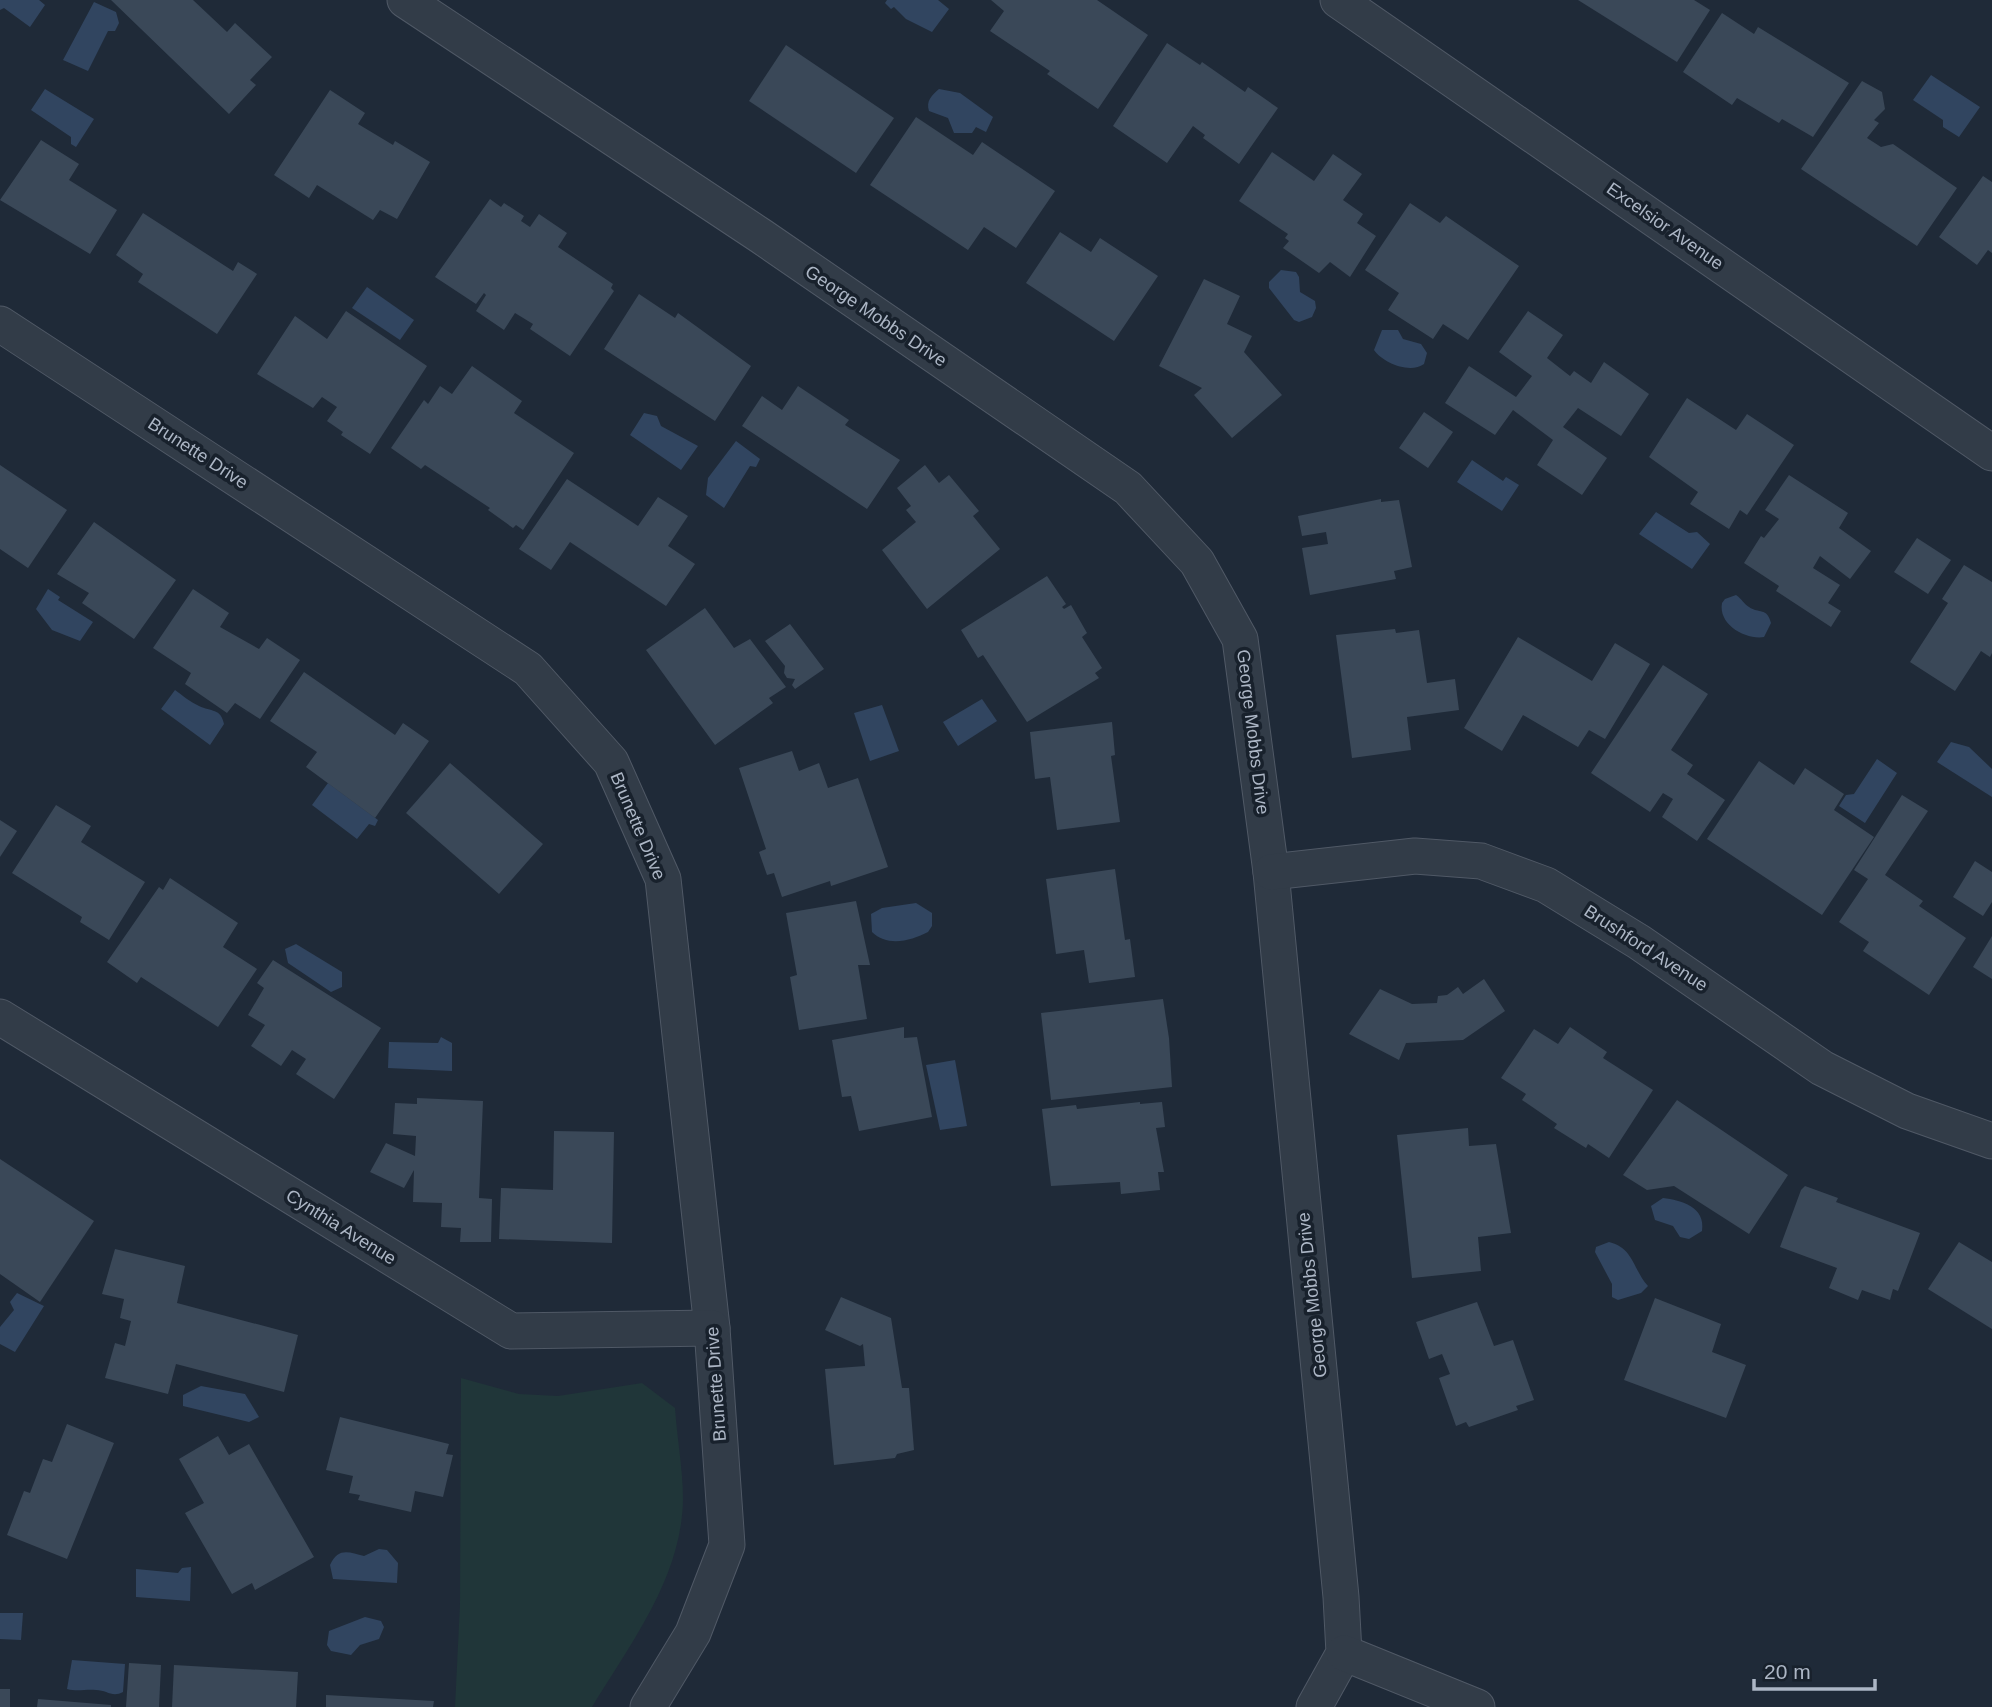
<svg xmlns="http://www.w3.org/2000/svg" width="1992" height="1707" viewBox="0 0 1992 1707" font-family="Arial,sans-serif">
<rect width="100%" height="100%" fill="#1f2a38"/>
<path fill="#203639" d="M461,1378L519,1394L558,1396L642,1383L675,1408C677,1438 683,1469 683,1499C682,1577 631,1643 592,1707H455L460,1604Z"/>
<g fill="#314560">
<path d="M0,0H39L45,5L30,27L4,8L0,10Z"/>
<path d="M887,0H938L949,9L932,32L906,19L894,7L891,9L885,3Z"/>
<path d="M94,2L116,12L119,23L115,31H108L88,71L63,60Z"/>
<path d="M1931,75L1980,107L1959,137L1943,127V120L1913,100Z"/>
<path d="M45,89L94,119L76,147L71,144V137L31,110Z"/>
<path d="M939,89L960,93L993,117L986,132L976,127L972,133H954L948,118L929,111C926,101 931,96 939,89Z"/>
<path d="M1281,270L1296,272L1299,277L1300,292L1315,301L1316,308L1312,317L1299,322L1294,320L1269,288V282Z"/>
<path d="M367,287L414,320L400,340L352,308Z"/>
<path d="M1382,330H1398L1403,339L1421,344L1427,353L1424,364C1410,374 1383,363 1374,350Z"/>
<path d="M644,413L657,416L661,426L698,446L681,470L630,435Z"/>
<path d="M736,441L760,459L756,467L750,466L724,508L706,495L708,478Z"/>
<path d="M1472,460L1503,481L1506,477L1519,485L1502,511L1457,482Z"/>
<path d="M1656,512L1689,533L1697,532L1710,544L1692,569L1639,534Z"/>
<path d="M48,589L60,597L58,600L93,622L80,641L52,630L36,609Z"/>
<path d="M1736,595C1742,599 1744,604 1749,607C1759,614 1767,607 1771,623L1764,637C1746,640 1718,625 1722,603L1725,599Z"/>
<path d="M175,690C182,695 190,702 199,706C211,712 221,708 224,724L210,745L161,709Z"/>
<path d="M982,699L997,721L958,746L943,722Z"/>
<path d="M882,705L899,751L870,761L854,713Z"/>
<path d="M1951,742L1969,747L1992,769V797L1937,762Z"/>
<path d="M1877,759L1897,773L1865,823L1839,806L1846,795L1854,794Z"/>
<path d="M328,783L378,820L375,826L369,824L357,839L312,805Z"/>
<path d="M916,903L932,913V926L928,932C911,941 887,947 872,932L871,914L882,908Z"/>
<path d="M296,944L342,972V987L331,992L288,963L285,949Z"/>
<path d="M441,1037L452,1043V1071L388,1068L389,1042L438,1043Z"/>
<path d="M955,1060L967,1126L940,1130L926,1065Z"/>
<path d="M1663,1198C1681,1200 1706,1207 1702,1231L1689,1239L1680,1237L1673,1226L1655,1220L1651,1206Z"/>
<path d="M1609,1242C1634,1248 1633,1270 1648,1286L1641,1293L1618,1300L1612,1297V1284L1595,1252L1596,1247Z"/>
<path d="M17,1293L44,1306L15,1352L0,1344V1327L14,1310L10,1302Z"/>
<path d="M201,1386L245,1394L259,1417L249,1422L183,1406V1395Z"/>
<path d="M379,1549L387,1550L398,1563L397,1583L333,1579L330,1565C338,1547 349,1552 364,1556Z"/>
<path d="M191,1567L190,1601L136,1597V1569L178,1573L182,1568Z"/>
<path d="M0,1613H23L21,1640L0,1639Z"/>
<path d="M365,1617L381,1621L384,1627L379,1639L360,1645L351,1655L331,1651L327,1645L329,1631Z"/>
<path d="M72,1660L125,1664L123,1692C112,1698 107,1690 96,1690C85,1689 78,1692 67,1689Z"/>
</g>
<g fill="#3a4858">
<path d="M111,0H193L227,32L235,23L272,57L250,80L256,85L229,114Z"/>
<path d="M991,0H1097L1148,35L1098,109L1047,74L1050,71L990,31L1004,11Z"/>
<path d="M1578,0H1694L1710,10L1677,62Z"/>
<path d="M1722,13L1754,34L1758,27L1849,83L1813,137L1782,119L1779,123L1737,98L1732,105L1683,72Z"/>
<path d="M1167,43L1200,65L1202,62L1245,92L1248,87L1278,108L1239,164L1203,138L1205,135L1193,126L1167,163L1113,126Z"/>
<path d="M786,45L894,118L856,173L749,101Z"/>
<path d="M1862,81L1882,92L1885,109L1874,120L1879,123L1867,138L1881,147L1893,144L1957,188L1917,246L1801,169Z"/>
<path d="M330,90L365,113L358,124L393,145L395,141L430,162L397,219L380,210L373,220L317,185L309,198L274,175Z"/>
<path d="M916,117L973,155L982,142L1055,191L1016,248L984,227L968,250L870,185Z"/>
<path d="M41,140L79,164L69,180L117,210L90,254L0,200Z"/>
<path d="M1272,152L1314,181L1333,154L1362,174L1343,200L1363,214L1357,223L1376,236L1350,277L1330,262L1319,273L1283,248L1289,241L1285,238L1288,234L1239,201Z"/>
<path d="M1983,176L1992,182V253L1988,250L1977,265L1939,237Z"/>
<path d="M490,199L501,207L504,203L524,216L521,221L530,227L539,214L567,233L558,247L613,284L611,288L614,291L570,356L530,329L533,324L515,313L504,330L476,311L486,295L484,293L476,304L435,277Z"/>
<path d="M1410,203L1440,223L1446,216L1519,266L1468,340L1443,324L1433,339L1388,310L1399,293L1365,270Z"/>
<path d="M143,213L233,271L238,262L257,274L217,334L138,282L143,274L116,255Z"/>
<path d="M1060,232L1091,252L1100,238L1158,276L1114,341L1026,283Z"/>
<path d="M1204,279L1240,296L1227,324L1252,336L1244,352L1282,395L1232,438L1194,395L1202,388L1159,366Z"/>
<path d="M639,294L675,318L678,313L751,366L715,421L604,349Z"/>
<path d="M346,311L427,366L370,454L341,435L343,432L327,421L337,407L322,397L313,408L257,374L295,316L327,339Z"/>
<path d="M1528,311L1563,335L1547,358L1570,376L1574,371L1591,383L1604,362L1649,394L1621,436L1578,408L1563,427L1607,458L1582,495L1537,465L1553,440L1513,410L1495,435L1445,403L1469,366L1516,397L1532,376L1499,352Z"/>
<path d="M472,366L522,401L514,413L574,453L523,530L516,525L513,528L488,510L490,508L425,465L421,469L391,448L424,400L428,404L440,386L452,394Z"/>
<path d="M798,386L849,420L845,425L900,460L867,509L742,426L762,396L782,410Z"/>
<path d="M1687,398L1736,430L1747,414L1794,445L1747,515L1740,510L1729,529L1690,504L1698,492L1649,457Z"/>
<path d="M1424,412L1453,432L1428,468L1399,448Z"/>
<path d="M0,465L67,510L28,568L0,549Z"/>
<path d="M925,465L939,483L949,475L979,511L973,516L1000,549L927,609L882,550L916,522L906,510L911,506L897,488Z"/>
<path d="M1789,475L1848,513L1839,528L1871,551L1850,579L1820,556L1813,568L1840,585L1828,603L1841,611L1831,627L1776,591L1779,586L1744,563L1761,536L1764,538L1779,519L1765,510Z"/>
<path d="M567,479L638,526L658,497L688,516L668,546L695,564L666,606L570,542L551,570L519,549Z"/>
<path d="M1381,499V502L1399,500L1412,567L1394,571L1396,579L1310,595L1302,548L1328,544L1326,532L1302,536L1298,516Z"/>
<path d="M94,522L176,580L134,639L82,603L89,593L57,574Z"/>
<path d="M1917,538L1951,560L1928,594L1894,572Z"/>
<path d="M1964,565L1992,582V653L1990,657L1981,651L1955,691L1910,662L1948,603L1942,599Z"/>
<path d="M1047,576L1066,604L1062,607L1064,609L1071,605L1087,633L1082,637L1102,668L1095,673L1099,678L1027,722L983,655L978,658L961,630Z"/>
<path d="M193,589L229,613L220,627L259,649L267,638L300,660L260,719L235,703L227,713L185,684L191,673L153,648Z"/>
<path d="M705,608L734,648L750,639L786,687L769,698L773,703L715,745L646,650Z"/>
<path d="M790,624L824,669L795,689L792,685L795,679L787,678L784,673L785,666L765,641Z"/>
<path d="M1395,629L1396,633L1419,630L1427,683L1455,679L1459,710L1407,717L1411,750L1352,758L1336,635Z"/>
<path d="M1518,637L1592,681L1615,643L1650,664L1605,739L1589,730L1578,747L1523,715L1502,751L1464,728Z"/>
<path d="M1663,665L1708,694L1671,750L1693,765L1687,774L1725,800L1697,841L1662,817L1673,799L1663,793L1650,812L1591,773Z"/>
<path d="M304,672L395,735L403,723L429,741L375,818L306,767L317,752L270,721Z"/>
<path d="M1112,722L1115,755L1111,756L1120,822L1057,830L1050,777L1035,779L1030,732Z"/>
<path d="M792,751L799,771L819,763L828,788L858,778L888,867L831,886L830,881L782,897L774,873L767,875L759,852L766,849L739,768Z"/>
<path d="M1759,761L1794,785L1805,768L1844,794L1834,810L1874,837L1822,915L1707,839Z"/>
<path d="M450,763L543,844L499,894L406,813Z"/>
<path d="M1902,795L1928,811L1885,875L1923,901L1919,906L1966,938L1929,995L1863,951L1869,942L1839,922L1868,879L1854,870Z"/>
<path d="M56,805L91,826L81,842L145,882L109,940L80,922L82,917L12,873Z"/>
<path d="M0,820L17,831L0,857Z"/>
<path d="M1975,861L1992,872V902L1983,916L1953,897Z"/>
<path d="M1115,869L1125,940L1130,939L1135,977L1089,983L1084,950L1056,954L1046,879Z"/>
<path d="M170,878L238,923L223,947L257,969L218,1027L141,977L137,983L107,962L159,887L163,890Z"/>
<path d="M856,901L870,965H858L867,1019L799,1030L790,977L797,975L786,913Z"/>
<path d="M1992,936V979L1973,967Z"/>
<path d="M273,960L381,1028L334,1099L296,1074L306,1059L292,1050L281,1066L251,1046L265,1025L248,1015L264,988L257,983Z"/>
<path d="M1484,979L1505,1011L1463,1040L1406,1043L1399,1060L1349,1034L1380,989L1412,1004L1437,1003L1438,996L1447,995L1458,987L1463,994Z"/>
<path d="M1163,999L1169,1038L1172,1087L1051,1100L1041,1013Z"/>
<path d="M904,1027V1038L917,1037L932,1117L859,1131L851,1096L842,1097L832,1040Z"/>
<path d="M1570,1027L1607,1052L1603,1058L1653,1090L1609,1158L1588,1144L1586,1148L1554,1128L1557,1124L1522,1100L1526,1094L1501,1078L1534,1029L1558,1044Z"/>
<path d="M417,1098L483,1101L479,1198L492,1199L491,1242H460L461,1228L441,1227L442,1203L413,1202L414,1170L404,1188L370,1172L386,1143L415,1156L416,1136L393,1134L395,1103L417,1104Z"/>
<path d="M1677,1100L1788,1175L1749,1234L1674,1186L1647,1190L1623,1175Z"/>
<path d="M1140,1102V1104L1162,1102L1165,1127L1156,1128L1164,1172H1158L1160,1190L1121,1194L1120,1182L1051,1186L1042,1109L1076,1105L1077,1109Z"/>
<path d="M1468,1128L1469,1146L1496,1144L1511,1233L1478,1237L1481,1271L1412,1278L1397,1135Z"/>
<path d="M554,1131L614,1132L612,1243L499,1239L501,1188L553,1190Z"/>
<path d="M0,1159L94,1221L40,1302L0,1274Z"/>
<path d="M1805,1186L1838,1198L1836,1202L1920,1233L1898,1291L1893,1289L1890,1300L1862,1290L1858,1300L1829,1288L1837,1268L1780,1247L1801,1190Z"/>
<path d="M1959,1242L1992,1262V1329L1928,1289Z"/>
<path d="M115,1249L185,1266L177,1303L298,1335L284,1392L176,1364L168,1394L105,1378L115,1343L125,1346L131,1321L120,1318L124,1299L102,1294Z"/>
<path d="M841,1297L891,1318L902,1388H909L914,1450L897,1454L895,1458L834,1465L825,1369L865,1366L863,1344L860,1346L825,1330Z"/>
<path d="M1655,1298L1721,1324L1712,1352L1746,1365L1726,1418L1624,1380Z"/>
<path d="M1477,1302L1494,1346L1513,1340L1534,1400L1516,1406L1518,1410L1469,1427L1466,1422L1456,1426L1439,1378L1450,1374L1442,1354L1429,1359L1416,1322Z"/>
<path d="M340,1417L449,1444L446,1454L453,1455L443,1497L415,1491L411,1512L358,1500L360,1495L349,1493L353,1476L326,1470Z"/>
<path d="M67,1424L114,1443L67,1559L7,1535L24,1491L30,1493L43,1459L52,1462Z"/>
<path d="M218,1436L229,1455L249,1444L314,1557L255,1590L252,1583L232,1594L185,1513L204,1503L179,1459Z"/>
<path d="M129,1663L161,1665L159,1707H126Z"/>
<path d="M174,1665L298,1672L296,1707H172Z"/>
<rect x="0" y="1689" width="10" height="18"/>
<path d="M326,1695L434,1701L433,1707H326Z"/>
<path d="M38,1699L111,1705V1707H37Z"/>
</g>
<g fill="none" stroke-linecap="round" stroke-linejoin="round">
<g stroke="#505966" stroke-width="37">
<g id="street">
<path d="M405,0L761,236L1128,488L1197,562L1240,639L1271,872L1341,1597L1344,1653L1314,1707"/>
<path d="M1338,0L1992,453"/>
<path d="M0,324L528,669L611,762L663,879L712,1328L727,1545L693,1633L648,1707"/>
<path d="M1271,872L1415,856L1481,861L1546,885L1639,942L1822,1068L1907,1111L1992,1141"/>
<path d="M0,1017L511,1331L712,1328"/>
<path d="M1344,1653L1477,1707"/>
</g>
</g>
<use href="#street" stroke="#323c48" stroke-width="35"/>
</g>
<g text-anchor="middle" stroke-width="7" stroke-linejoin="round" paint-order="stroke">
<g font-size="18" fill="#acb6c5" stroke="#18212c">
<text transform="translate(1665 226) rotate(35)" y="6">Excelsior Avenue</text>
<text transform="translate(876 316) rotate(34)" y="6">George Mobbs Drive</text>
<text transform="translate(198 453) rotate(33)" y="6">Brunette Drive</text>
<text transform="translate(1253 732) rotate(83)" y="6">George Mobbs Drive</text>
<text transform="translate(638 826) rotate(67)" y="6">Brunette Drive</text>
<text transform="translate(1646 948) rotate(33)" y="6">Brushford Avenue</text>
<text transform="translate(341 1227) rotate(32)" y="6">Cynthia Avenue</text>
<text transform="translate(1312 1295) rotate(-96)" y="6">George Mobbs Drive</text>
<text transform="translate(716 1384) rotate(-94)" y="6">Brunette Drive</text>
</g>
</g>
<path d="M1754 1679v10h121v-10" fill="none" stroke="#acb6c5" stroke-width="3.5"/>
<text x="1764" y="1679" font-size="21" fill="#acb6c5" stroke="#18212c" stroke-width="5" paint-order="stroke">20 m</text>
</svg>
